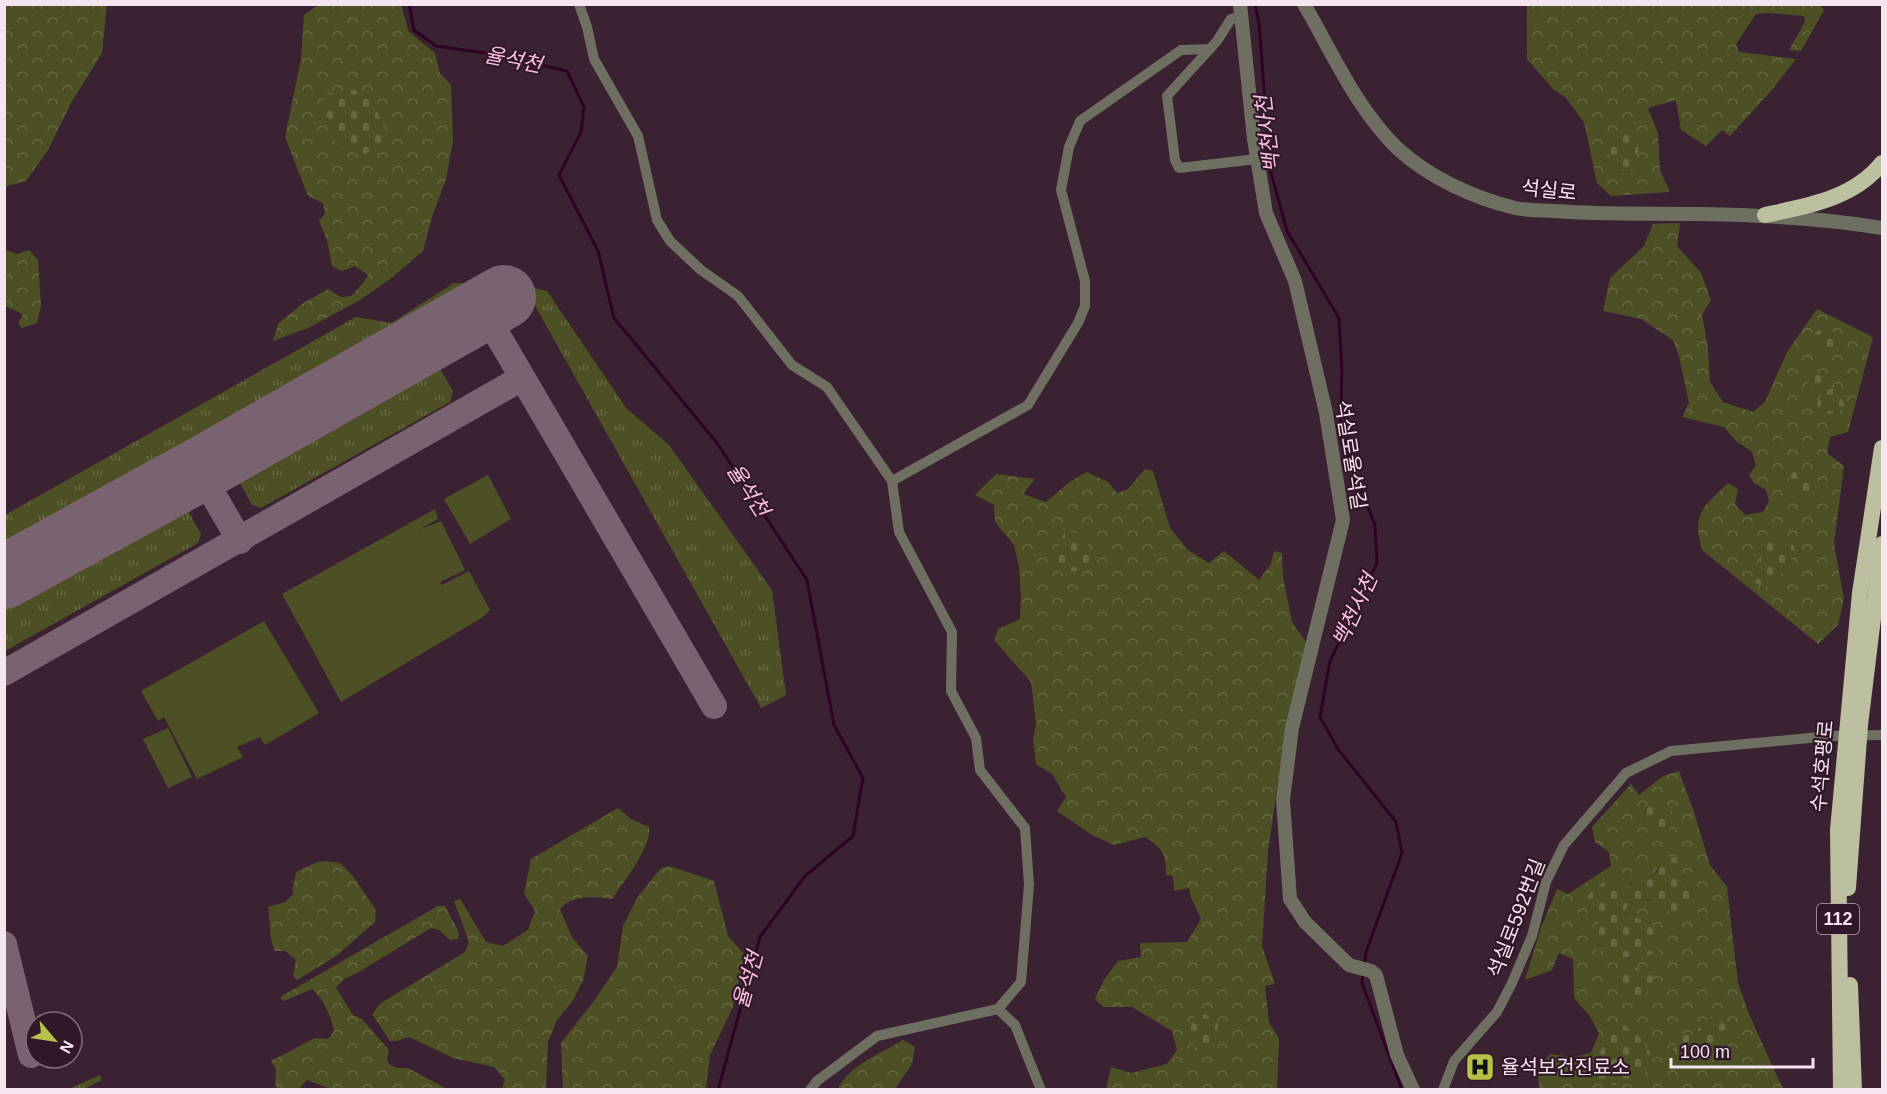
<svg xmlns="http://www.w3.org/2000/svg" width="1887" height="1094" viewBox="0 0 1887 1094" font-family="Helvetica,'Noto Sans KR',sans-serif">
<defs>
<pattern id="grass-tufts" width="24" height="20" patternUnits="userSpaceOnUse" patternTransform="scale(1.5)"><rect width="24" height="20" fill="#4d5024"/><path d="M3 7l-1-3M5 7V3M7 7l1-3M15 17l-1-3M17 17v-4M19 17l1-3" fill="none" stroke="#676944"/></pattern>
<pattern id="forest-crowns" width="20" height="18" patternUnits="userSpaceOnUse" patternTransform="scale(1.5)"><rect width="20" height="18" fill="#4d5024"/><path d="M2 6a3 3 0 1 1 6 0M12 15a3 3 0 1 1 6 0" fill="none" stroke="#676944"/></pattern>
<pattern id="cemetery-stones" width="16" height="16" patternUnits="userSpaceOnUse" patternTransform="scale(1.5)"><rect width="16" height="16" fill="#4d5024"/><path d="M2 7V4a2 2 0 0 1 4 0v3zM10 15v-3a2 2 0 0 1 4 0v3z" fill="#676944"/></pattern>
</defs>
<rect width="100%" height="100%" fill="#3b2232"/>
<g fill="url(#grass-tufts)">
<path d="M454,283L517,284L547,291L626,408L669,445L772,590L786,695L761,708L524,286L481,287L5,555V515L356,317L391,323Z"/>
<path d="M430,365L439,367L453,391L450,402L261,508L252,505L238,480L241,471Z"/>
<path d="M179,506L187,509L201,534L198,543L5,651V604Z"/>
<path d="M100,1075L102,1080L84,1089H69Z"/>
</g>
<g fill="url(#forest-crowns)" fill-rule="evenodd">
<path d="M5,4L107,5L102,53L71,103L48,150L26,181L7,186L5,192Z"/>
<path d="M386,4L401,6L409,32L435,53L440,73L451,85L453,141L446,179L432,217L423,251L390,279L360,300L310,327L273,341L278,324L302,304L328,289L341,297L352,296C357,288 365,283 368,275L355,266L342,271L332,266L327,240L319,221L325,214L323,203L308,196L285,137L301,59L304,15L318,5Z"/>
<path d="M1819,4L1824,10L1801,51L1789,50L1805,22L1804,16L1768,13L1756,14L1736,44L1739,52L1796,59L1771,91L1730,136L1722,130L1706,146L1681,130L1676,100L1648,108L1658,133L1660,170L1670,192L1611,196L1597,183L1584,122L1565,97L1553,89L1527,59V5Z"/>
<path d="M1680,223L1677,246L1701,273L1711,300L1702,315L1708,348L1710,382L1723,402L1753,412L1765,402L1787,352L1817,309L1873,337L1848,432L1830,437L1827,453L1844,466L1834,544L1844,599L1838,625L1818,644L1702,550C1692,513 1702,508 1728,483L1738,489L1735,504L1745,515L1763,512L1769,502L1766,490L1754,483L1749,475L1756,465L1752,452L1736,441L1724,427L1682,417L1689,403L1679,356L1673,340L1641,319L1603,311L1610,278L1644,246L1653,224ZM1790,562L1784,566L1780,578L1755,582L1760,563Z"/>
<path d="M5,250L17,254L29,250L38,260L41,306L37,323L22,328L18,323L23,314L5,306Z"/>
<path d="M1145,469L1153,471L1170,528L1188,550L1209,563L1224,551L1259,580L1271,564L1274,551L1282,553L1283,577L1292,622L1310,648L1285,735L1268,851L1262,946L1275,984L1265,986L1269,1022L1279,1039L1277,1089H1106L1111,1067L1131,1073L1167,1064L1177,1050L1172,1031L1132,1007H1103L1095,999L1104,980L1118,961L1141,957L1140,943L1187,942L1201,919L1190,895L1189,888L1174,891L1173,876L1166,875C1166,853 1163,849 1145,837L1114,845L1092,835L1057,811L1066,797L1052,774L1036,764L1033,740L1036,723L1031,682L994,640L998,629L1020,619L1021,597L1019,566L1014,545L995,522L994,505L975,495L996,474L1035,479L1023,494L1046,502L1071,481L1087,472L1108,482L1117,493L1128,489Z"/>
<path d="M1679,771L1694,812L1710,865L1727,887L1738,983L1749,1014L1783,1089H1539L1538,1069L1550,1054L1574,1057L1591,1053L1599,1033L1589,1015L1574,998L1573,959L1559,953L1552,970L1525,980L1541,928L1557,889L1568,894L1611,866L1609,852L1595,842L1592,827L1631,784L1639,795L1663,776ZM1648,806L1658,837L1643,818ZM1658,867L1682,869L1683,880L1695,895L1659,901L1639,899L1628,903L1625,916L1630,959L1615,954L1594,934C1600,921 1615,894 1626,886C1635,880 1644,879 1654,876ZM1711,1017L1682,1058V1035L1693,1034Z"/>
<path d="M618,808L631,819L649,827C653,845 623,883 612,899C594,897 573,894 560,909L572,937L588,956L583,981L572,1002L557,1020L548,1042L546,1089H502L505,1080L494,1067L453,1058L409,1037L397,1041H390L372,1014L381,1003L465,952L469,942L454,901L460,899L486,942L503,946L528,930L535,911L524,894L531,859Z"/>
<path d="M324,861L340,863L353,876L376,910L375,922L336,956L297,980L293,976L296,960L285,951H275C268,936 271,923 268,907L285,902L293,894C292,883 295,882 296,872L315,863Z"/>
<path d="M669,866L714,881L728,936L745,955L733,1007L710,1055L706,1089H563L561,1043L593,1002L617,967L623,926L637,898L661,868Z"/>
<path d="M438,906H445L459,932L458,939L450,940L439,930L431,928L357,973L344,979L336,988L353,1015L362,1019L389,1050L387,1059L389,1064L397,1068H408L447,1089H331L307,1080L299,1089H277L275,1083L276,1069L271,1061L315,1038L328,1039L334,1031C331,1016 324,1000 312,989L284,1001L280,997Z"/>
<path d="M903,1040L915,1047L912,1064L895,1089H838C849,1065 880,1054 903,1040Z"/>
</g>
<g fill="url(#cemetery-stones)">
<path d="M354,90L370,100L383,123L382,143L366,154L346,150L334,140L330,122L322,105L325,94Z"/>
<path d="M1628,124C1643,136 1640,152 1632,169L1618,170L1607,152L1616,131Z"/>
<path d="M1830,329L1841,337L1838,347C1828,348 1819,349 1811,341L1814,333L1820,330Z"/>
<circle cx="1814" cy="379" r="7"/>
<path d="M1833,388L1841,395L1844,405L1838,413L1828,414L1820,411L1817,403L1823,392Z"/>
<path d="M1793,472L1800,473L1816,490L1815,497L1810,502C1796,499 1781,487 1793,472Z"/>
<path d="M1065,531C1086,532 1088,541 1091,559L1078,571L1059,572L1055,556Z"/>
<path d="M1780,538L1791,542L1796,551L1790,562L1784,566L1780,578L1770,587H1762L1755,582L1760,563V551L1770,539Z"/>
<path d="M1662,802L1672,812L1669,832L1658,837L1643,818L1648,806Z"/>
<path d="M1665,856L1675,858L1682,869L1683,880L1695,895L1689,911L1676,918C1659,902 1652,894 1628,903L1625,915L1640,919L1657,932L1660,949C1638,965 1621,956 1597,950L1594,934L1600,921L1587,897L1597,886L1616,877L1624,887L1636,881L1654,876Z"/>
<path d="M1634,967L1651,975L1657,985C1640,1001 1620,998 1609,977L1617,970Z"/>
<path d="M1205,1014L1218,1023L1217,1040L1207,1051L1195,1050L1189,1036L1193,1017Z"/>
<path d="M1711,1017L1724,1023L1729,1034L1725,1047L1712,1048L1703,1045L1696,1054L1682,1059L1673,1050L1682,1035L1693,1034Z"/>
<path d="M1623,1024L1641,1039L1651,1054L1649,1070C1631,1084 1622,1088 1599,1083L1597,1062L1609,1027Z"/>
</g>
<g fill="#4d5024">
<path d="M488,475L511,519L470,544L444,499Z"/>
<path d="M435,509L438,519L418,530L441,521L465,570L440,582L442,585L469,571L490,610L483,617L341,702L282,594Z"/>
<path d="M264,621L319,713L265,745L260,737L237,747L243,757L197,779L164,717L158,721L141,691Z"/>
<path d="M168,728L192,777L168,788L143,739Z"/>
</g>
<g fill="none" stroke-linecap="round" stroke-linejoin="round">
<g stroke="#2f0322" stroke-width="3">
<path d="M409,4L414,30L436,46L485,53L567,71L584,107L581,132L559,175L598,251L614,318L717,443L807,580L834,725L863,778L853,836L805,876L760,937L718,1090"/>
<path d="M1255,4L1259,23L1270,169L1287,231L1339,318L1342,371L1340,438L1375,525L1377,563L1330,661L1320,717L1338,749L1396,822L1402,853L1366,952L1364,966"/>
<path d="M1363,973L1362,983L1402,1090"/>
</g>
<g stroke="#7a6371" stroke-width="26">
<path d="M483,310L714,706"/>
<path d="M199,470L240,541"/>
<path d="M4,673L522,378"/>
<path d="M4,944L31,1055"/>
</g>
<path stroke="#7a6371" stroke-width="64" d="M4,577L199,470L504,297"/>
<g stroke="#6e6f61" stroke-width="10">
<path d="M579,4L587,27L594,59L638,136L657,220L670,241L701,270L738,296L792,365L827,387L892,481L899,532L952,632L951,691L976,738L980,770L1025,828L1029,885L1021,982L998,1009L877,1036L817,1081L810,1090"/>
<path d="M1241,16L1231,19L1217,41L1167,96L1175,160L1179,168L1257,159"/>
<path d="M892,481L1028,405L1078,323L1085,306V281L1061,190L1069,147L1080,121L1181,50L1210,49"/>
<path d="M998,1009L1015,1025L1041,1090"/>
<path d="M1443,1090L1454,1061L1497,1012L1512,983L1532,936L1546,882L1564,845L1626,773L1671,751L1830,736L1882,735"/>
</g>
<g stroke="#6e6f61" stroke-width="14">
<path d="M1240,4L1254,139L1266,213L1295,281L1326,413L1343,520L1292,728L1283,800L1290,899L1305,922L1349,965L1371,971L1376,975L1397,1055L1413,1090"/>
<path d="M1304,4C1333,54 1356,108 1398,149C1430,178 1474,198 1515,208C1528,211 1543,210 1556,211C1604,215 1653,213 1701,214C1762,215 1822,218 1882,228"/>
</g>
<g stroke="#bdc0a0" stroke-width="16">
<path d="M1765,215C1807,206 1853,199 1882,163"/>
<path d="M1848,888L1860,725L1882,544"/>
<path d="M1850,985L1854,1090"/>
<path d="M1841,1090L1838,830L1860,593L1882,448"/>
</g>
</g>
<defs>
<g id="hospital-square" transform="scale(1.5)"><rect x="-9" y="-9" width="18" height="18" rx="4" fill="#b8c147" stroke="#311828"/><path d="M-5-5h3v3.5h4V-5h3V5h-3V1.5h-4V5h-3Z" fill="#111"/></g>
</defs>
<g fill-rule="evenodd">
<use href="#hospital-square" x="1480" y="1067"/>
</g>
<g text-anchor="middle" stroke-width="4.5" stroke-linejoin="round" paint-order="stroke">
<rect fill="#311828" stroke="#bba8b3" stroke-width="1.5" x="1817" y="904" width="42" height="30" rx="4.5"/>
<g font-size="18" font-weight="bold" fill="#f6e5ef">
<text x="1838" y="925">112</text>
</g>
<g font-size="20" fill="#f6e5ef" stroke="#311828">
<text transform="translate(1549 190) rotate(6)" y="7">석실로</text>
<text transform="translate(1351 455) rotate(81)" y="7">석실로율석길</text>
<text transform="translate(1822 766) rotate(-85)" y="7">수석호평로</text>
<text transform="translate(1516 918) rotate(-69)" y="7">석실로592번길</text>
</g>
<g font-size="20" fill="#f6e5ef" stroke="#311828" text-anchor="start">
<text x="1501" y="1074">율석보건진료소</text>
</g>
<g font-size="21" font-style="italic" fill="#fac0e2" stroke="#311828">
<text transform="translate(513 60) rotate(11)" y="7">율석천</text>
<text transform="translate(1268 134) rotate(-97)" y="7">백천사천</text>
<text transform="translate(748 490) rotate(57)" y="7">율석천</text>
<text transform="translate(1355 610) rotate(-65)" y="7">백천사천</text>
<text transform="translate(748 980) rotate(-74)" y="7">율석천</text>
</g>
</g>
<rect width="1887" height="1094" fill="none" stroke="#f6e5ef" stroke-width="12"/>
<g transform="translate(54 1040) rotate(119)"><circle r="28" fill="#311828" stroke="#806a78" stroke-width="1.5"/>
<path d="M0-4.5L10 22L0 15L-10 22Z" fill="#b8c147"/>
<text y="-9" font-size="16" font-weight="bold" text-anchor="middle" fill="#f6e5ef">N</text>
</g>
<path d="M1671 1058v9h142v-9" fill="none" stroke="#f6e5ef" stroke-width="3"/>
<text x="1680" y="1058" font-size="18" fill="#f6e5ef" stroke="#311828" stroke-width="4.5" paint-order="stroke">100 m</text>
</svg>
